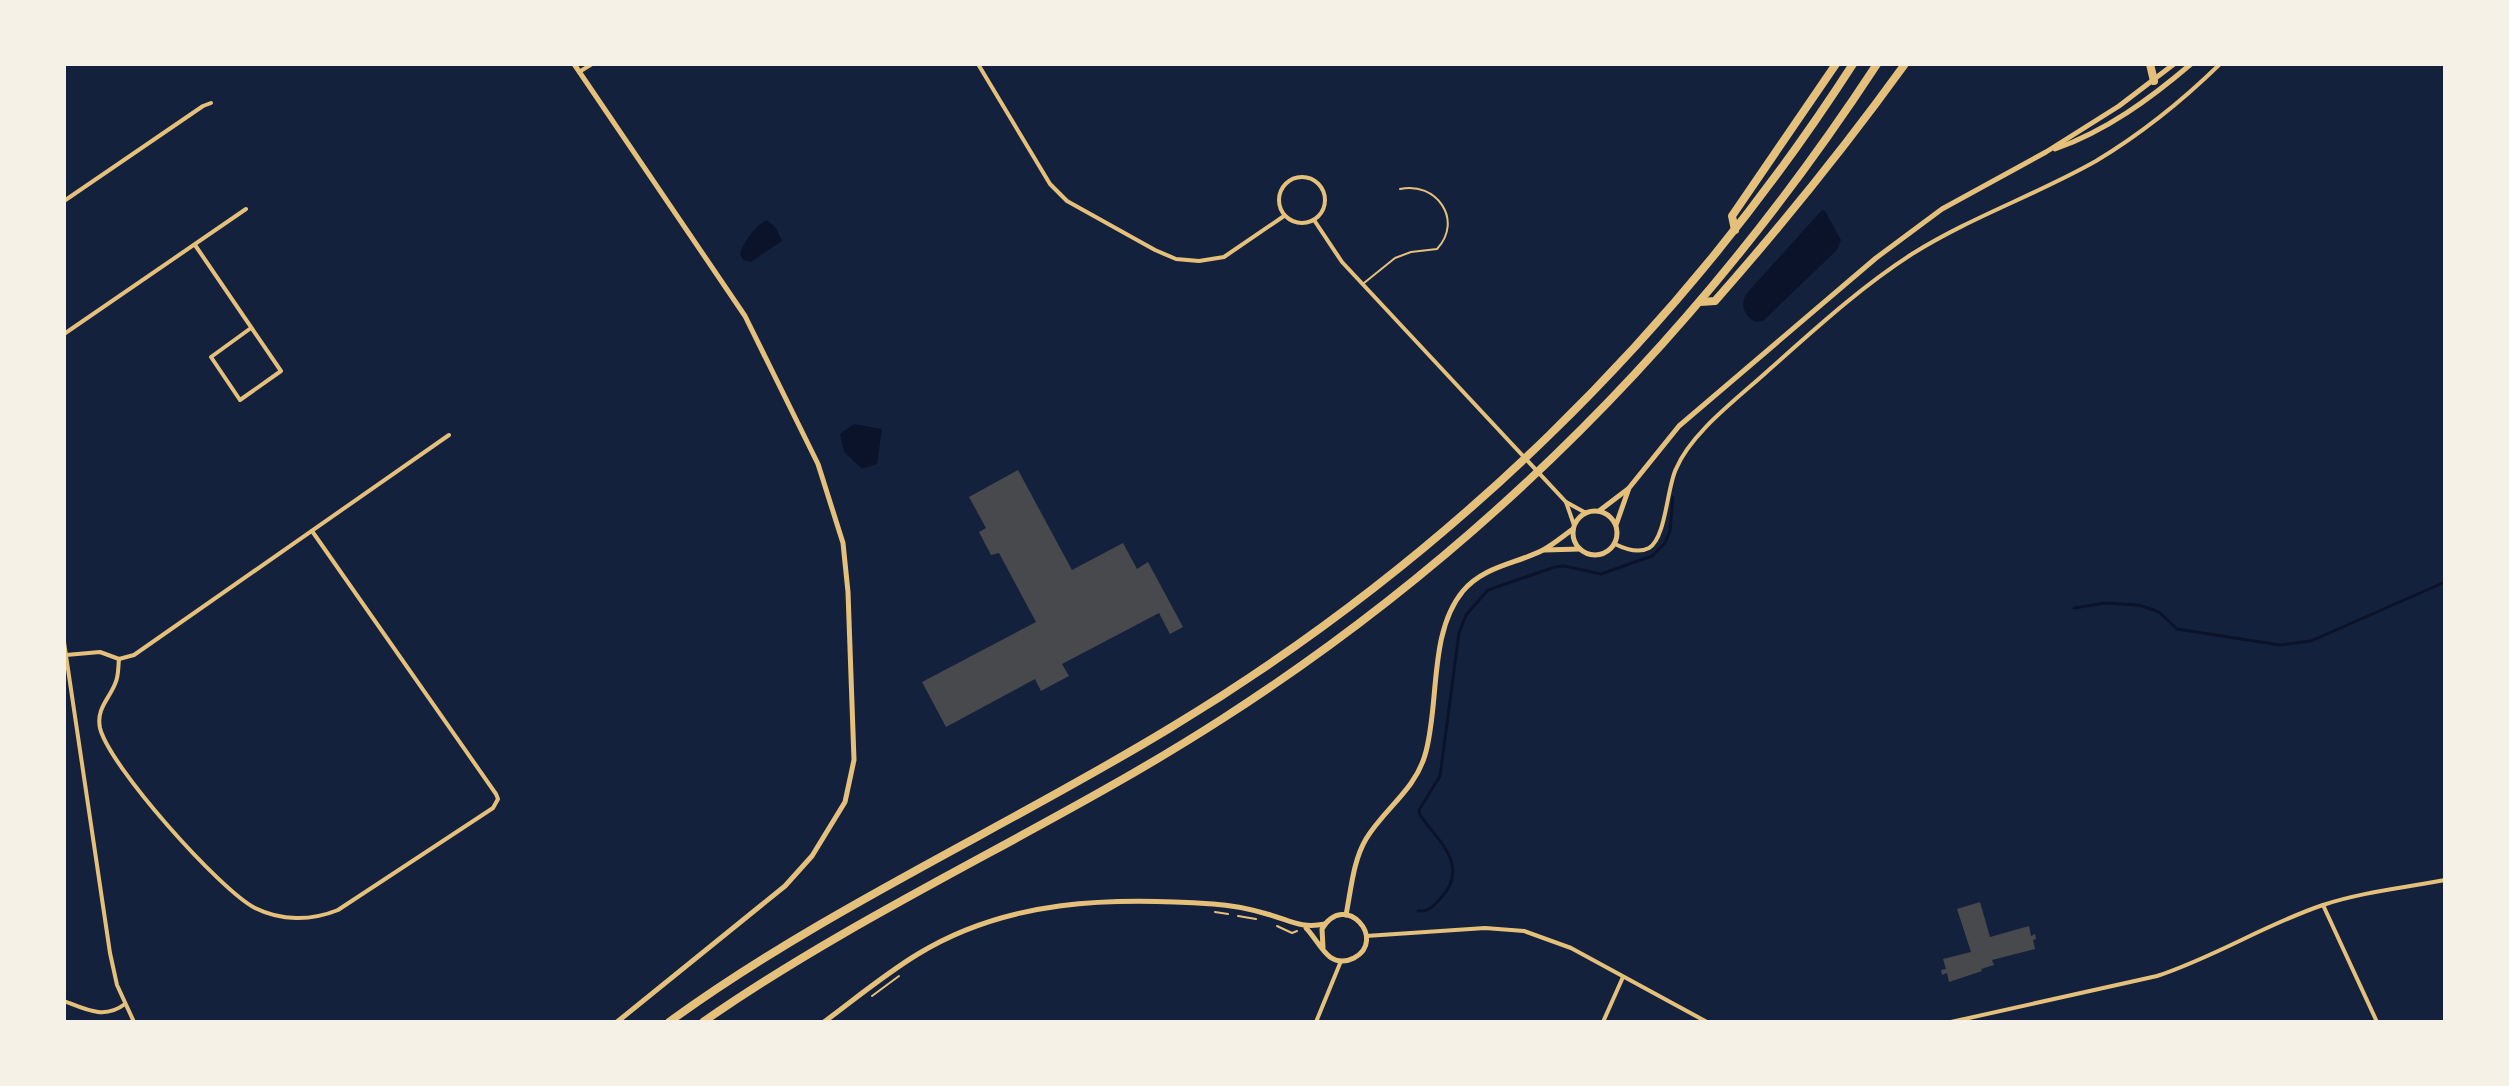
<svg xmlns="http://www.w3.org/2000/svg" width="2509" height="1086" viewBox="0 0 2509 1086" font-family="Figtree,sans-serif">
<rect width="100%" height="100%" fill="#14213d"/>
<g fill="#0b132b">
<path d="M1822,210L1825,211L1841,240L1837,250L1763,321L1755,322C1744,315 1740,306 1746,294Z"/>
<path d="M767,220L776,228L782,241L751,262L743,260L740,254C743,242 756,225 767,220Z"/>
<path d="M854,424L882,429L877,464L862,469L844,452L840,434Z"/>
</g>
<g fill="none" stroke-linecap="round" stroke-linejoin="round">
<g stroke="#0b132b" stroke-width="3">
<path d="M2074,608L2105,603L2139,605L2159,612L2177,629L2280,645L2311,641L2445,582"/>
<path d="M1418,911C1428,912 1433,907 1440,899C1471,867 1439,842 1420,815L1419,810L1440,776L1459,633L1466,615L1488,590L1555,567L1564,566L1601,574L1652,556L1665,543L1670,531L1673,497"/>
</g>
</g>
<g fill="#48494c">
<path d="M1018,470L1072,570L1123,543L1137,569L1148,562L1183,627L1170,634L1159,613L1062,664L1069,676L1041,691L1035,679L946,727L922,682L1036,622L999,553L991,555L979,532L986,528L969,497Z"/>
<path d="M1980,902L1990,937L2029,926L2031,936L2035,934L2036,939L2033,940L2035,949L1992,960L1994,965L1981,969L1982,971L1949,982L1947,973L1942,975L1941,970L1946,969L1943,959L1971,952L1957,909Z"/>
</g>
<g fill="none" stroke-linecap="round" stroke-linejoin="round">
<g stroke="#e5c07b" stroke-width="2">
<path d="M1215,912L1228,914"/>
<path d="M1238,916L1256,919"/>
<path d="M1277,926L1292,933L1297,931"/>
<path d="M872,996L899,976"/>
</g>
<path stroke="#e5c07b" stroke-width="2" d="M1364,283L1395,258L1411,252L1437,249C1464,220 1436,181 1400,189"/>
<g stroke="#e5c07b" stroke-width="4">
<path d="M978,64L1050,184L1067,201L1155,250L1176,259L1199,261L1224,257L1284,216"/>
<path d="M579,72L592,64"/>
<circle cx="1302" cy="200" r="23"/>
<path d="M64,201L203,106L211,103"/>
<path d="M1314,220L1342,262L1566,502L1574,525"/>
<path d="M195,245L281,371L240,400L211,357L251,328"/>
<path d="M64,334L246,209"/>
<path d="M1566,502L1586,513"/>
<path d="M1615,544C1625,549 1638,554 1649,548C1666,538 1667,487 1676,469C1692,431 1741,396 1771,368C1816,328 1862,286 1912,254C1971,217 2036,195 2096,161C2141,134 2182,101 2220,64"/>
<path d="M64,642L110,953L117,985L134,1022"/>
<path d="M66,655L100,652L119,659L134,655L449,435"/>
<path d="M119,659C118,667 119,676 115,684C109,699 96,709 100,728C109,766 220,890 255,908C281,921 311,921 338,910L493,808L498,799L496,794L312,531"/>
<path d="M2323,905L2377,1022"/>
<path d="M1366,936L1485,928L1524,931L1571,948L1707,1022"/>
<path d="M64,1001C85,1009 104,1020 125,1004"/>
<path d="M1316,1022L1341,961"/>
<path d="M1603,1022L1623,977"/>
<path d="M1951,1022L2157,976C2215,957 2266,924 2323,905C2362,892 2404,888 2445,880"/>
</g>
<g stroke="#e5c07b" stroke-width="5">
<path d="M574,64L745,316L818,464L843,543L848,592L854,760L845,802L812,856L785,886L617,1022"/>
<path d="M2055,149C2106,131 2150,99 2191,64"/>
<circle cx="1595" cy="533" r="22"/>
<path d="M1599,511L1628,489"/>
<path d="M1616,525L1629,488L1679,426L1876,258L1942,209L2046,152L2119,106L2174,64"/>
<path d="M1544,550L1580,549"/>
<path d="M1346,915C1351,890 1353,861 1366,839C1384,809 1415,790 1425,755C1440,705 1428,633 1463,591C1484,566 1516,564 1543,550C1554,544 1563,536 1573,529"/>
<path d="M1306,928C1314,936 1321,950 1330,957C1337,962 1346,962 1354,958C1388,940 1345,890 1322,929L1323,948"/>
<path d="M824,1022C855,999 885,974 918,954C1008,899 1111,897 1213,904C1230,905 1250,909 1267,914C1290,920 1300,929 1325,924"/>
</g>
<g stroke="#e5c07b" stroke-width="8">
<path d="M2150,64L2154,81"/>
<path d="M1735,230L1732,216L1836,64"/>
<path d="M1700,302L1715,301C1782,225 1845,147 1905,64"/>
<path d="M669,1022C826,908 1004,829 1170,728C1445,562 1679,334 1853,64"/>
<path d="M703,1022C868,907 1053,828 1222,719C1488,548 1704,328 1877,64"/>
</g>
</g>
<rect width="2509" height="1086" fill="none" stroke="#f6f1e7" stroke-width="132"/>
</svg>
